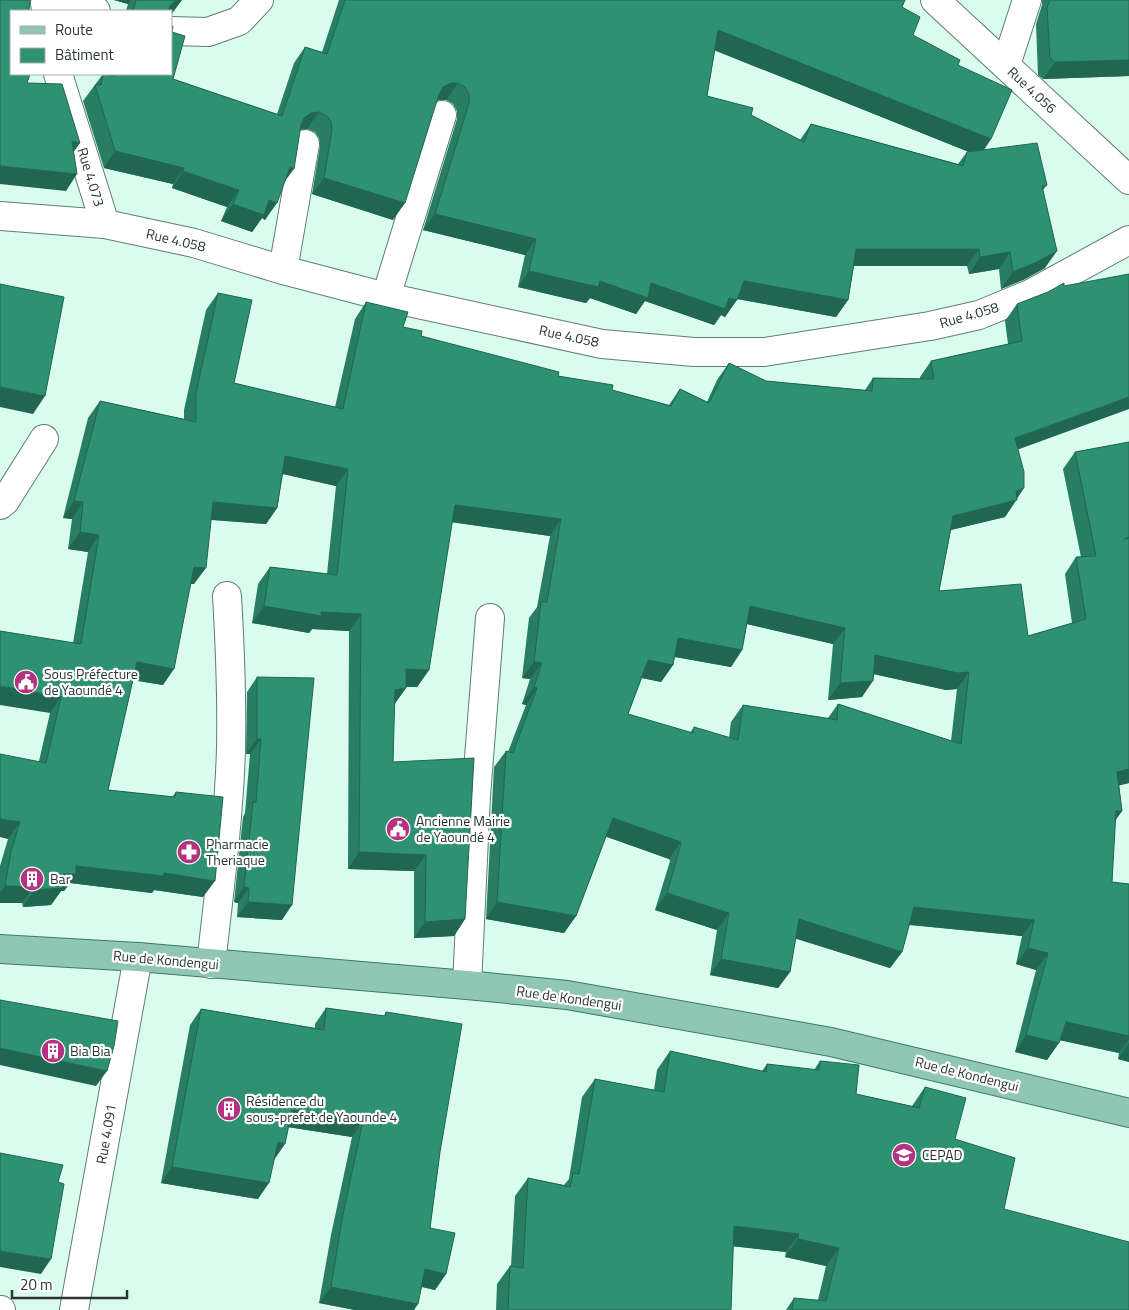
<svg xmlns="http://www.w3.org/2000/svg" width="1129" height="1310" viewBox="0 0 1129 1310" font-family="'Titillium Web',sans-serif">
<rect width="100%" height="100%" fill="#dafcee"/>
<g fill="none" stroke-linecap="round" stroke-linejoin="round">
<g stroke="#5f7e72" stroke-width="30">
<g id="minor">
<path d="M935,0L1129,180"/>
<path d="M45,4L96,11"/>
<path d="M171,31L208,32L239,21L259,0"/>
<path d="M1006,65L1027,0"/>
<path d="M58,74L105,224"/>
<path d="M0,216L105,224L194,243L283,270L386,297L602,344L694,352H764L930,326L979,315L1030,294L1129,240"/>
<path d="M283,270L305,144"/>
<path d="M386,297L442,115"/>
<path d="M0,505L5,501L44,439"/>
<path d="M211,964C219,892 229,820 231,748C232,697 230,647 227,596"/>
<path d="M467,985L476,796L490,618"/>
<path d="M0,1310H1"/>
<path d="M74,1310L138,957"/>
</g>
</g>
<g stroke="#3c7b66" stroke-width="30">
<path id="major" d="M0,949L138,957L467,985L567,995L831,1042L1129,1113"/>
</g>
<use href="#minor" stroke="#fff" stroke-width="28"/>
<use href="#major" stroke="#90c6b4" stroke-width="28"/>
</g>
<g fill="#287d62" fill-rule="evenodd">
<path d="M114,0H182L171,11H126L128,4Z"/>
<path d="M339,0H905L902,7L913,35L958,65L991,139L984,150L1047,185L1043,190L1045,268L1023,280L1001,289L999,269L969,274L967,266H854L848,300L836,317L737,299L725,317L721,315L714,325L645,301L636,314L590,298L586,303L518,287L525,255L423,230L457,119V111L453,104L446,100H439L436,101L393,220L312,194L320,146L319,138L315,132L307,129H300L285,181L265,220L262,218L252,232L221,221L227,207L172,188L173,184L104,168L83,101L103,74L108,75V74H171L172,32L173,79L277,114L294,63L305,47L322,52ZM715,50L969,152H967L958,164L811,124L800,140L751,115L707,96Z"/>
<path d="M1042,0H1129V76L1043,79L1038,75L1036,24L1042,5Z"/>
<path d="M1048,292L1018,449L1017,499L1005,517L951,530L939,591L1028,636L1072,623L1065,574L1076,557H1081L1063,469L1075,452L1129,442V783L1119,785L1122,811L1115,820L1112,882L1129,884V1062L1118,1059L1119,1053L1060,1040L1047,1060L1015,1052L1036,970L1016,964L1022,936L909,925L902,952L890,968L795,938L790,972L778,988L710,975L717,930L655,910L670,861L669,859L606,836L576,916L564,933L486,919L494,767L506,751L508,752L526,705L522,704L530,679L522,678L529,618L537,607L550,536L452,522L429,670L417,687H406V688L394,704L393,762L465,919L454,936L414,938V871L348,869L349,631L312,629L309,633L252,623L258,584L270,567L327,574L336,486L283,474L277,508L266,524L211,520L194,584H191L163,685L133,680L108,790L172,797L176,792L203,897L154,890L152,893L70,883L64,891H61L51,905L23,907L22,903H0V866L8,839L39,761L50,713L73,643L88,552L68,549L72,519L63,518L88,418L100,401L184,419V410L206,310L218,293L234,383L335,407L355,319L366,302L403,327L421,336L558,376L669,405L680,389L707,402L717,380L729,363L766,381L865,390L873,378L920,379V377L931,361L1008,344L1005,321L1017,304ZM747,624L833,644L828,700L862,697L874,674L946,690L957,689L951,741L838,704L828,718L743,705L731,722L729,738L694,727L690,733L628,714L642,678L661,682L673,665L674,657L731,667L742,650Z"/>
<path d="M257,677L282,920L237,917L238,903L234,902L243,817L245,813L250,754H246L247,692Z"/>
<path d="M326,1008L384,1016L386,1012L440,1152L430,1228L446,1274L435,1290L422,1287L414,1310H355L319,1303L331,1235L352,1137L288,1127L274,1159L258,1199L161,1183L190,1025L201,1009L315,1028V1024Z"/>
<path d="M670,1051L762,1071L767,1064L814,1070L820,1061L856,1094L912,1106L925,1087L955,1139L1004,1209L1129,1310H786L794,1298L818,1300L826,1266L785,1257L786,1252L733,1246L731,1310H496L497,1284L510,1266H511L515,1196L528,1178L564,1185L569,1179L582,1097L595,1079L654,1090L657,1070Z"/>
</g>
<g fill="#206650">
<path d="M114,0H131L128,4Z"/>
<path d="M178,0H182L171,15V11H166L170,6L175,1Z"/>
<path d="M718,30L991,139L979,156L706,47Z"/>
<path d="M1129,60V76L1043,79L1055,62Z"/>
<path d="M451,83H458L446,100H439L432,103L443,87Z"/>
<path d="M319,112L307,129L299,130L304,118L311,113Z"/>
<path d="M72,141L80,143L68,160Z"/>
<path d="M115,151L184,168L173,184L104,168Z"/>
<path d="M0,166L77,174L66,191L0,184Z"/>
<path d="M290,167L294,169L282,185Z"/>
<path d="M183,171L239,190L227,207L172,188Z"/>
<path d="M324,178L405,203L393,220L312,194Z"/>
<path d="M269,200L277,203L265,220L262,218L252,232L221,221L233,204Z"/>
<path d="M435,214L536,239L525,255L423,230Z"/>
<path d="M856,249H979L967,266H845Z"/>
<path d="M1057,251L1045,268L1023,280L1001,289L1013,272Z"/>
<path d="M1010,252L999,269L969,274L980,257Z"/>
<path d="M529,271L600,281L651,283L729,298L737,300L725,317L721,315L714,325L645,301L636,314L590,298L586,303L518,287Z"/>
<path d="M744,281L848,300L836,317L732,298Z"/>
<path d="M0,387L45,396L33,414L0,407Z"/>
<path d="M1129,397V409L1003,455L1015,438Z"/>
<path d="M285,456L348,469L336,486L274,472Z"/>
<path d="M1024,488L1005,517L942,532L953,516Z"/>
<path d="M74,501L83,502L72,519L63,518Z"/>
<path d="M213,502L277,508L266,524L202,519Z"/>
<path d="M455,505L561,519L550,536L443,521Z"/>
<path d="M80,532L99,535L88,552L68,549Z"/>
<path d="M194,567L206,568L194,584L182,583Z"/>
<path d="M264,606L361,614L349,631L312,629L309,633L252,623Z"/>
<path d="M750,606L845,628L833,644L738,622Z"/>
<path d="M678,638L742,650L731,667L666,655Z"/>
<path d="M875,655L969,672L957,689L946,690L864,672Z"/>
<path d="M648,660L673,665L661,682L637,677Z"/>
<path d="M137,662L174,669L163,685L125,679Z"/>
<path d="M534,662L542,663L530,679L522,678Z"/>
<path d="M406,669L429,670L417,687L394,686Z"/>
<path d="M873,681L862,697L828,700L840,683Z"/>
<path d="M0,686L61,697L50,713L0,705Z"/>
<path d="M534,687L537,688L526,705L522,704Z"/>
<path d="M406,688L394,705L395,690Z"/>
<path d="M257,739H261L250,754H246Z"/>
<path d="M1129,769V783L1106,789L1117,772Z"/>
<path d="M1116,811H1122L1110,828Z"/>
<path d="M613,818L681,842L669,859L601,835Z"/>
<path d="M0,819L20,822L8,839L0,837Z"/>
<path d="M359,852L426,855L414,871L348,869Z"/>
<path d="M76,866L164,873L215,881L203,897L154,890L152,893L70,883L64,891H61L51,905L23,907L34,890Z"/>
<path d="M5,886L34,887L22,903H0V893Z"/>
<path d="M244,887L249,888L238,903L234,902Z"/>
<path d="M667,893L729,913L717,930L655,910Z"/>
<path d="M248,902L292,905L282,920L237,917Z"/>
<path d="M497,902L576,916L564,933L486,919Z"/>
<path d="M914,907L1034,920L1022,936L902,924Z"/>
<path d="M465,919L454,936L414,938L425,922Z"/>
<path d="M799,919L902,952L890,968L787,936Z"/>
<path d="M1028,948L1048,953L1036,970L1016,964Z"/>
<path d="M721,959L790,972L778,988L710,975Z"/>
<path d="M1066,1022L1129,1036V1039L1119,1053L1054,1039Z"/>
<path d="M1026,1035L1059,1043L1047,1060L1015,1052Z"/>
<path d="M1129,1043V1062L1118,1059Z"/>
<path d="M0,1048L107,1071L96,1086L0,1065Z"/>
<path d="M292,1110L363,1121L352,1137L281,1126Z"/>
<path d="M278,1142L285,1144L274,1160Z"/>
<path d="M172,1167L269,1183L258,1199L161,1183Z"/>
<path d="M734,1226L799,1234L786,1252L721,1245Z"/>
<path d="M798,1239L839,1248L826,1266L785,1257Z"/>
<path d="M0,1251L51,1259L41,1274L0,1267Z"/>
<path d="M425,1269L446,1274L435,1290L414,1285Z"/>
<path d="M331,1287L418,1304L414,1310H355L319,1303Z"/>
</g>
<g fill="#2e9172" stroke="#206650" fill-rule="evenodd">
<path d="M0,0H30L29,11H11V74H30L27,83L62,84L80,143L72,141L77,174L0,166Z"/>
<path d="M136,0H178L175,1L170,6L168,11H133Z"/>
<path d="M345,0H905L902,7L920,17L913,35L960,60L958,65L1012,90L991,139L718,30L707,96L753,108L751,115L804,142L811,124L963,166L967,152L1037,143L1047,185L1042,186L1057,251L1035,263L1013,272L1010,252L980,257L979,249H856L848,300L744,281L737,300L729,298L725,309L651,283L648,298L600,281L598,287L529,271L536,239L435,214L469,103V94L465,87L458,83H451L443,87L439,94L405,203L324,178L332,130L331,122L327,116L319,112L311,113L304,118L301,125L294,169L290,167L277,203L269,200L264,215L233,204L239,190L183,171L184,168L115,151L95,85H101L103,74L115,76V74H171V24L173,27L172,32L185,36L173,79L282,116L305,47L327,54Z"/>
<path d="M1050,0H1129V60L1055,62L1050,58L1047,8Z"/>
<path d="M1129,274V397L1015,438L1024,472V488L1016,491L1017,500L953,516L939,591L1021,584L1028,636L1086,619L1076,557L1096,556L1075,452L1129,442V537L1124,539L1129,538V769L1117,772L1122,811H1116L1112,882L1129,884V1036L1066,1022L1059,1043L1026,1035L1048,953L1028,948L1034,920L914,907L902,952L799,919L790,972L721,959L729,913L667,893L681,844V842L613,818L576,916L497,902L506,751L513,753L537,688L534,687L542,663L534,662L541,602H547L561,519L455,505L429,670L406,669V688L395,690L393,762L474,758L465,919L425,922L426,855L359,852L361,614L321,612V616L264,606L270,567L337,575L348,469L285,456L277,508L213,502L206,568L194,567L174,669L137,662L108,790L175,797L176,792L223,797L215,881L164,873L163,876L76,866V874H63V888L34,890V887L5,886L11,851L20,822L0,819V754L46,763L61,697L0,686V631L81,644L99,535L80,532L83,502L74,501L100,401L196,422V393L218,293L252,300L234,383L343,409L366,302L408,312L403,327L422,331L421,336L559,372L558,376L613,385L612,390L671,406L680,389L709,403L729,363L766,381L872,391L873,378L934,379L931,361L1022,341L1017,304L1048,292L1064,283V286ZM750,606L845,628L840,683L873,681L875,655L958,673L969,672L961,744L838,704L837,720L743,705L738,740L694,727L693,733L628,714L648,660L673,665L678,638L742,650Z"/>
<path d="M0,284L64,297L45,396L0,387Z"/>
<path d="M257,677L314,678L292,905L248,902L249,888L244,887L253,802H256L261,739H257Z"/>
<path d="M0,1000L118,1021L114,1046L107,1071L0,1048Z"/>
<path d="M326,1008L385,1016L386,1012L462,1024L440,1152L430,1228L455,1233L446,1274L425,1269L418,1304L331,1287L342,1219L363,1121L292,1110L285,1144L278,1142L269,1183L172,1167L201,1009L324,1030Z"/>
<path d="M670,1051L766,1072L767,1064L819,1070L820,1061L859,1065L856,1094L919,1108L925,1087L966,1098L955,1139L1015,1158L1004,1209L1129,1242V1310H792L794,1298L826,1301L839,1248L798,1239L799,1234L734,1226L731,1310H508L510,1266L523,1268L528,1178L570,1187L573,1173L579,1174L595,1079L664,1092Z"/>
<path d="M0,1153L63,1165L58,1182L64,1184L51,1259L0,1251Z"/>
</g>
<defs>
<g id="civic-disc" transform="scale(1.25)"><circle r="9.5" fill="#b33380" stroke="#fff"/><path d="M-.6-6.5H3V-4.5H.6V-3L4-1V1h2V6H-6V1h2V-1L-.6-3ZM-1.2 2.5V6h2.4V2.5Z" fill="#fff"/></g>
<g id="pharmacy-disc" transform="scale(1.25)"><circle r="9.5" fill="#b33380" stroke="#fff"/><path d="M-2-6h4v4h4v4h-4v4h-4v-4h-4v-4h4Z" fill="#fff"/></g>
<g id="building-disc" transform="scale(1.25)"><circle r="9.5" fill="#b33380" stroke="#fff"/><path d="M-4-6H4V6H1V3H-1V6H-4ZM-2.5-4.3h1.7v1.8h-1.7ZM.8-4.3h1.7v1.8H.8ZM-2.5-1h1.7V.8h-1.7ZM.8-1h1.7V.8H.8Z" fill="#fff"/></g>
<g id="school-disc" transform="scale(1.25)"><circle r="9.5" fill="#b33380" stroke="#fff"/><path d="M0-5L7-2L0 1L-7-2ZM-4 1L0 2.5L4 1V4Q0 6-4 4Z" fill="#fff"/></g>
</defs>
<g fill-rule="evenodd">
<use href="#civic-disc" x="26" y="682"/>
<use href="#civic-disc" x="398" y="829"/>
<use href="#pharmacy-disc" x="189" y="852"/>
<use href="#building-disc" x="32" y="879"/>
<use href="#building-disc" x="53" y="1051"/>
<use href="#building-disc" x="229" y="1109"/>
<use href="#school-disc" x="904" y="1155"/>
</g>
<g text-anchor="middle" stroke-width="4.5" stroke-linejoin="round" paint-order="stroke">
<g font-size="14" fill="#293631" stroke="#fff">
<text transform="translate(1032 90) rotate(43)" y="5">Rue 4.056</text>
<text transform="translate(91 177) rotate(73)" y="5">Rue 4.073</text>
<text transform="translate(176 240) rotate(13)" y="5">Rue 4.058</text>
<text transform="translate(969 315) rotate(-16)" y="5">Rue 4.058</text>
<text transform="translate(569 336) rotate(12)" y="5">Rue 4.058</text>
<text transform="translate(166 960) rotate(5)" y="5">Rue de Kondengui</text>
<text transform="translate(569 998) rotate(8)" y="5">Rue de Kondengui</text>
<text transform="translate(967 1074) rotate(14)" y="5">Rue de Kondengui</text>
<text transform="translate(106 1134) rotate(-80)" y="5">Rue 4.091</text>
</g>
<g font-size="14" fill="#293631" stroke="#fff" text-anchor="start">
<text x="44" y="679">Sous Préfecture<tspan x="44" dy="16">de Yaoundé 4</tspan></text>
<text x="416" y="826">Ancienne Mairie<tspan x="416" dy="16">de Yaoundé 4</tspan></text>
<text x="206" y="849">Pharmacie<tspan x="206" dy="16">Theriaque</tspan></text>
<text x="50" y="884">Bar</text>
<text x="70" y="1056">Bia Bia</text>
<text x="246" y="1106">Résidence du<tspan x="246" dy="16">sous-prefet de Yaounde 4</tspan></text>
<text x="922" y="1160">CEPAD</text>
</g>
</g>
<rect x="10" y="10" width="162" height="65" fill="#ffffff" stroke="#a9afad"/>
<rect x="20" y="26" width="25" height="8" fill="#90c6b4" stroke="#a9afad"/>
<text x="55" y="35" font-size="15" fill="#293631">Route</text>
<rect x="20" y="48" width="25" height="15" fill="#2e9172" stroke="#a9afad"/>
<text x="55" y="60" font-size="15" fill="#293631">Bâtiment</text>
<path d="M12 1290v8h115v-8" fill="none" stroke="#293631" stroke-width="2.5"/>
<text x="20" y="1290" font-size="15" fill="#293631" stroke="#ffffff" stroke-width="4" paint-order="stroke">20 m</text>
</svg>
